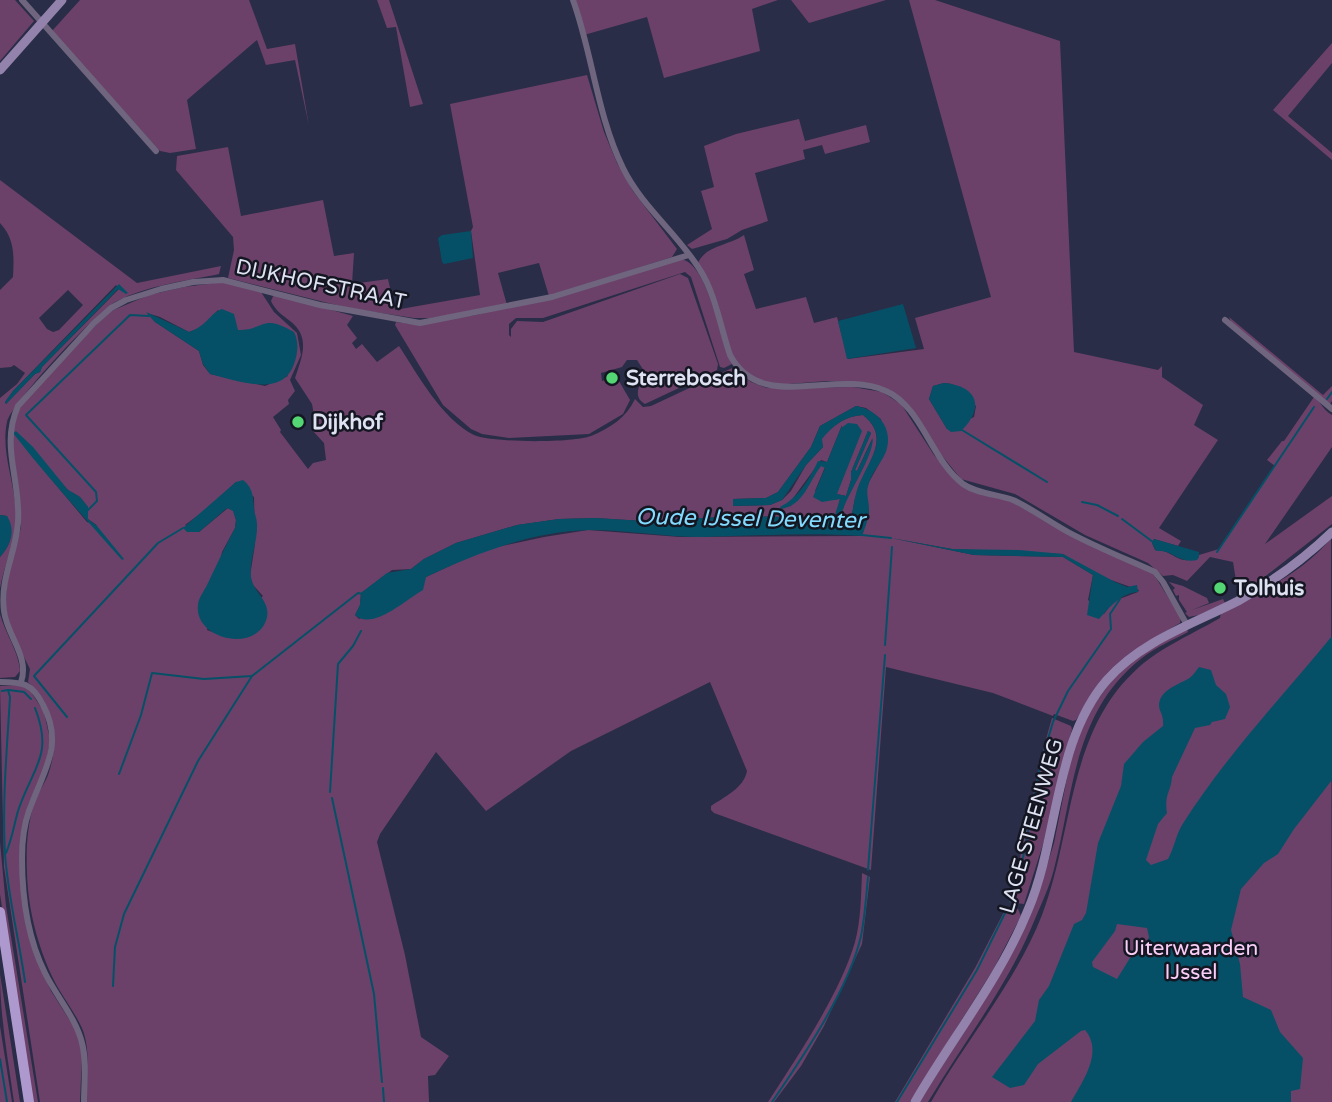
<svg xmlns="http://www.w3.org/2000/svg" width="1332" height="1102" viewBox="0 0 1332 1102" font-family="'Varela Round',sans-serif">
<rect width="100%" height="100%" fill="#292d47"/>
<g fill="#6b4169" fill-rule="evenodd">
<path d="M0,0H15L34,21L0,61Z"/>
<path d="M80,0H249L267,49L295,44L309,126L295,60L266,65L257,40L187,100L196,149L170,153L160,151L52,31Z"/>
<path d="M377,0H389L423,104L410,107L396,27L387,28Z"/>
<path d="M573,0H778L752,9L760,51L664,78L647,17L584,35Z"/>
<path d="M791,0H886L809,23Z"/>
<path d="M909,0H935L1060,41L1074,352L1158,370L1162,366V377L1203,405L1194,425L1218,440L1159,528L1181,541L1178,546L1154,539L1152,543L1155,550C1175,550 1177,567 1199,557V555L1219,549L1275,466L1267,460L1282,441H1284L1314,397C1321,402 1323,410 1332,415V447L1265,544L1332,496V524L1253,586L1238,593L1233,562L1210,557L1187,581L1173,575L1163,576L1148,563L1085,535L1015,494L961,479L931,442L905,401L888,389L868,383L827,381L775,385L746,374L732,355L698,263C706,245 728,246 744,235L754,270L744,274L756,309L806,297L814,323L837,317L848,359L924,349L915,318L991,297ZM944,383L952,384L976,406L974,417L947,429L929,399L933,386Z"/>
<path d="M1332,43V63L1288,116L1332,153V160L1273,110Z"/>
<path d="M587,75L604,132L617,163L633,191L677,249L672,257L549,296L539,263L498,273L507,305L431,318H414L348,308L228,278L234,250L233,237L176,170L177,156L228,147L241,216L323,200L334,256L354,253L352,284L388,279L395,310L480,295L471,231L473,227L450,104Z"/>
<path d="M799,119L805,141L866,125L870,142L825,154L822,145L803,150L805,159L755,173L768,221L742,230L727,239L692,249L687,245L712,229L701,191L714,187L704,146L736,134Z"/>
<path d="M0,180L137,283L221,266L219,274L215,275C182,281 147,286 117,301C98,310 12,402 7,422C0,455 18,489 16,522C15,545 3,567 0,589V557C13,542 12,535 7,516L0,515V398L17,384L25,373L14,365L11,367L0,368V290L13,277C14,256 15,239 0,223ZM116,285L119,289L42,367L40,372L35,374L6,404L5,402L13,391ZM68,290L83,305L59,330L53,332L47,329L39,318Z"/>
<path d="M682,259C709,267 720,339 732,364L724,368L720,367L691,277L685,272L543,318H516L509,324V335L511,337V329L517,321L543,322L680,274L688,278L718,364L717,370L645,404C630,395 643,383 644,371L637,360H627L622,367L601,373L602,381L605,380L606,384L619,381L630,400L623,414L589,434L509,438L482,434L471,429L443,405L395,325L396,322L411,324L476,315Z"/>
<path d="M223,282L261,292L274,312L297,333L301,355L290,380L295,391L288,400L289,404L273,417L281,430L280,432L308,469L313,463L326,460L324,443L312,430L311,422L314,415L312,404L295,378C302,357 311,337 290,321C282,315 275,310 271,301L274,294L353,316L347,325L357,338L352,343L356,349L362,344L377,362L399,346C418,375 442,419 474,435C493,443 572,443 591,436C610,428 626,418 635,399L643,407L651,406L732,368L751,382L767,388L853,387L882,392L901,404L934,455L955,479L1005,499L1153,573L1181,618L1180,623L1161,634L1089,699L1076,720L1073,721L1054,714L1053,716L993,693L886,667L871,870L714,813L711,810V806C724,797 744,788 747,771L710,682L571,751L486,811L436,752L380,834L377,842L405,955L421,1037L449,1056L435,1075L428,1076L429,1102H86C87,1078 91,1050 82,1028C75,1013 65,1000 57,986C39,952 28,911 27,873C26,849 27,827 34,804C37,794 44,785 48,775C60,741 55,707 28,682L30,669L13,635L6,610L7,576L21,528L10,433L20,408L47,374L109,312L149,295L184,287ZM218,310L238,330H248L288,376L265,386L210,374L203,365L199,351L155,322L147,313L160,317L189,332L202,327ZM856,406L866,408L881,419L884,455L869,482L866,492L869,512L862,536L680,537L588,530L544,537L488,549L469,557L426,577L359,619L355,615L360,605L361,593L392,570L411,569L424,559L456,543L517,525L559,519L595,518L644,521L741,516L835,518L840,499L828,500L815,491L825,467L820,465L790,507L791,501L821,460L827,462L842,425L837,494L846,496L851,480V472L868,431L871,433L855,470L857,471L872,439C871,461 849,489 842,512L843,518H852C853,503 857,488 864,475C874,453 887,434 863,415C845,416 832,426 821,439L823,447L806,465L791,491L782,500L770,505L734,506L733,499L766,498L778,492L811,447L820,426ZM30,454L50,471L68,490L80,497L88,507V519L98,526L87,522ZM236,482L254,497L255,544L250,576L253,585L263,596L218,634L207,630L222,552L235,528L236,520L233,510L228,508L199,532L185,525L204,511ZM891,538L952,549L1063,554L1097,575L1139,590L1138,592L1114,601L1104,614L1088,600L1093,575L1063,557L974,555Z"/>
<path d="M1229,317L1323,395L1332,386V401L1329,405L1231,322Z"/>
<path d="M1331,538L1332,1102H931C966,1040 1016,982 1042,915C1074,831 1067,732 1138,668C1160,648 1194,633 1220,618L1221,613C1260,592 1303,573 1331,538Z"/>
<path d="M1169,582L1183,586L1207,598L1209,603L1192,610L1223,599L1225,603L1199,615L1189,617L1185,613L1187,612L1179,600V595L1176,596L1173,590L1175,588Z"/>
<path d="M0,614C5,633 19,652 20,671L15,677L0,678Z"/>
<path d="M1187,629L1188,632C1173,640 1156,647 1142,658C1073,712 1074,792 1054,869C1050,886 1042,902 1035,919C1009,984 964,1042 928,1102H919L1039,891L1054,843L1073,748L1091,709L1115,676L1137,655Z"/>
<path d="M20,685L29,689L44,712L50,740L45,768L28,805L21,885L41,969L51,991L74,1027L79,1040L82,1054L80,1102H40L4,867L0,686Z"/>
<path d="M1052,718L1071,726L1072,729L1044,841L1024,904L1009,902C1026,841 1034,778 1052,718Z"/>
<path d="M0,842L6,906L38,1102H31L0,894Z"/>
<path d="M862,873L870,877L862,944L824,1026L801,1066L774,1102H768C797,1057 840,994 855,942C861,920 861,896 862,873Z"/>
<path d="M1006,908L1018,909L1021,916L993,970L910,1102H895L975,968Z"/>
<path d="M0,974L20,1102H14C8,1059 0,1017 0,974Z"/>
<path d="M0,1026L12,1102H0Z"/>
</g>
<g fill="#065067" fill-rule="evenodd">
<path d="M471,231L473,258L444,264L442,262L438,238L442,235Z"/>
<path d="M119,284L128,293L126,294L118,289L42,367L40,372L35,374L6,404L5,402L13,391Z"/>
<path d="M903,304L916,348L847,359L838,321Z"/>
<path d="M222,309L234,314L238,330C266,330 261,313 294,332C299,342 298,353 294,364C282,399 236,380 210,374L203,364L199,351L155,322L146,312L189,332C207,326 209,314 222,309Z"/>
<path d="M944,383C978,386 985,408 961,431L951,432L947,429L929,399L933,386Z"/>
<path d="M856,406C879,410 895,430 885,454C880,464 872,472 869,483C865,492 869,500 869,509C869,519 865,527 862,536C809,532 755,536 702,537C664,537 627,530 590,530C532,531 478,553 426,577L423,590C404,601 372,631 355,615L360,605L361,593L387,573L411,569L424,559L456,543L517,525L559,519L595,518L644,521L741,516L834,518L840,499L822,502L813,497L825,468L821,466C808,483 804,505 781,509L780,507C799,497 809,480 818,461L827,462L841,428L848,423L857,424L862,431L837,494L846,496L851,480V472L868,431L871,433L855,470L857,471L873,438C873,457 849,491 842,512L843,518H851C854,505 855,492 861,480C871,457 890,436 863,415C845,416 832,426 822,439L823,447L806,465L782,500L770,505L733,506V499L766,498L778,492L811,447L820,426Z"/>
<path d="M16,431L33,447L68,490L80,497L88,507V519L97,526L124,559L122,560C85,518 47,477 13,433Z"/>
<path d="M243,480C253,488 253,496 254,508C254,513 257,518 257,524C258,541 249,560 251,577C253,594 276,603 264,625C248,652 194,637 198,605C198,599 204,591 207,585C216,566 225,547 235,528L236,520L233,511L227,508L199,532H187L183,528L236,482Z"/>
<path d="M0,515L7,516C16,530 11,545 0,557Z"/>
<path d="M891,538L952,549L1019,550L1063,554L1115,582L1127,587L1137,585L1138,592C1121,593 1110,607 1099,619L1087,615L1093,575L1063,557L974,555Z"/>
<path d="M1154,539L1199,552V557L1197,560C1178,564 1172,549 1156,551L1152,543Z"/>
<path d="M1332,636V780L1294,829L1278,854L1264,863L1241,889L1231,930L1240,964L1243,997L1271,1010L1280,1032L1303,1058L1300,1089L1291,1091V1102H1071C1082,1082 1104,1052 1085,1030L1081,1031L1038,1064L1024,1085L1010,1088L992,1077L1035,1021L1039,1000L1049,986L1074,924L1082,920L1086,913L1098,843L1121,786L1124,764L1143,742L1163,726C1164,714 1159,712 1159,705C1160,690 1177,685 1188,679C1192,677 1196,671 1199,667L1211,670L1216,685L1226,694L1230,707L1225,719L1212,722L1210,725L1195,728L1172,777C1171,792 1164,794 1167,813L1158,824L1146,860L1151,865L1168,859C1174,848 1176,835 1182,825C1225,757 1281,698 1332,636ZM1117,924L1147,928L1149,937L1145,948L1139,954L1130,958L1117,979L1093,967L1092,962L1115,931Z"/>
</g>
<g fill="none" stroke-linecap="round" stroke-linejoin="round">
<g stroke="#065067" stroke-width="2">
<path d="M1327,399L1332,392"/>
<path d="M962,430L1047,482"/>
<path d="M1082,502L1097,505L1118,516"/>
<path d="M87,511L97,501L96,492L26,415L130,315L149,316"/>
<path d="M1122,519L1153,542"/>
<path d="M862,535L891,538"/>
<path d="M1217,552L1314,407"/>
<path d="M885,645L892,547"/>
<path d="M9,690L24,692L31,699"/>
<path d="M2,691L8,690L10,697C7,749 2,801 5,854C8,897 19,939 25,982"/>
<path d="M67,717L34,676L158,543L183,528"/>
<path d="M119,774L141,715L152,673L204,679L252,676L358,593L363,594"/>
<path d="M330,792L338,664L353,646L361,631"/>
<path d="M332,798L374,994L382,1082"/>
<path d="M6,853C12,839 14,825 18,811C32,768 54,756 35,708"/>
<path d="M868,870L885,655"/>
<path d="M1010,901L1023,858L1041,762L1053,722L1068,691L1111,629L1110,614L1120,599"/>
<path d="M113,986L115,947L124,914L198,761L252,676"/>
<path d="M0,1059L7,1102"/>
<path d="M383,1088L384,1102"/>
<path d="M772,1102C803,1057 849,989 861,936C865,917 866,897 868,877"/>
<path d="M897,1102L977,970L1007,909"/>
</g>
<g stroke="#6f657f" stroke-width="6">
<path d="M22,0L156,151"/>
<path d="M573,0C593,56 597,115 623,168C642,207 678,234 700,270C715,293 721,329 730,355C761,414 835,368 886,391C922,407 931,460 963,484C977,494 997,494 1013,500C1032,509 1050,522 1068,532C1096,547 1126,559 1155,572L1163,582L1187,625"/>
<path d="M1225,320L1332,409"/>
<path d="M0,682C23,682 32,683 43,705C65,746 42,773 29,811C24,825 22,843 22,858C22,896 28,939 45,973C56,996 76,1018 82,1043C87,1062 84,1083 84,1102"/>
<path d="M21,682C30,657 7,636 4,611C0,576 16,554 18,522C21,480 0,446 18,406L94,323L111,308L126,300L161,289L193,282L223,280L320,305L420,323L552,297L689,255"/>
</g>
<g stroke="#9383ac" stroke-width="9">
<path d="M0,70L62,0"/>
<path d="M915,1102C952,1038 1000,979 1028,910C1059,837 1054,741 1107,680C1141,641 1193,624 1238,601C1272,582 1304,559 1332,532"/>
</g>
<path stroke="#ae99ce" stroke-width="10" d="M0,912L29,1102"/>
</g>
<g fill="#53d673" stroke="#141622" stroke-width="2.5">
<circle cx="612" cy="378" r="7"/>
<circle cx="298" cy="422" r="7"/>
<circle cx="1220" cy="588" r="7"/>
</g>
<g text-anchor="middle" stroke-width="5" stroke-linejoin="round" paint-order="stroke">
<g font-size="21" fill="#dfe2f3" stroke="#141622">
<text transform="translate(321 284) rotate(12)" y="7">DIJKHOFSTRAAT</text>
<text transform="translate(1031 826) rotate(-74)" y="7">LAGE STEENWEG</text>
</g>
<g font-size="21" font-weight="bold" fill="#dfe2f3" stroke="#141622" text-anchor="start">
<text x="626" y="385">Sterrebosch</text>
<text x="312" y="429">Dijkhof</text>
<text x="1234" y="595">Tolhuis</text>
</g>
<g font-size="21" fill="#facef7" stroke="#141622">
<text x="1191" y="955">Uiterwaarden<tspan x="1191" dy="24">IJssel</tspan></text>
</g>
<g font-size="23" font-style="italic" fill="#83dcff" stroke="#141622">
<text transform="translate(750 518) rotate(1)" y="8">Oude IJssel Deventer</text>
</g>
</g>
</svg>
